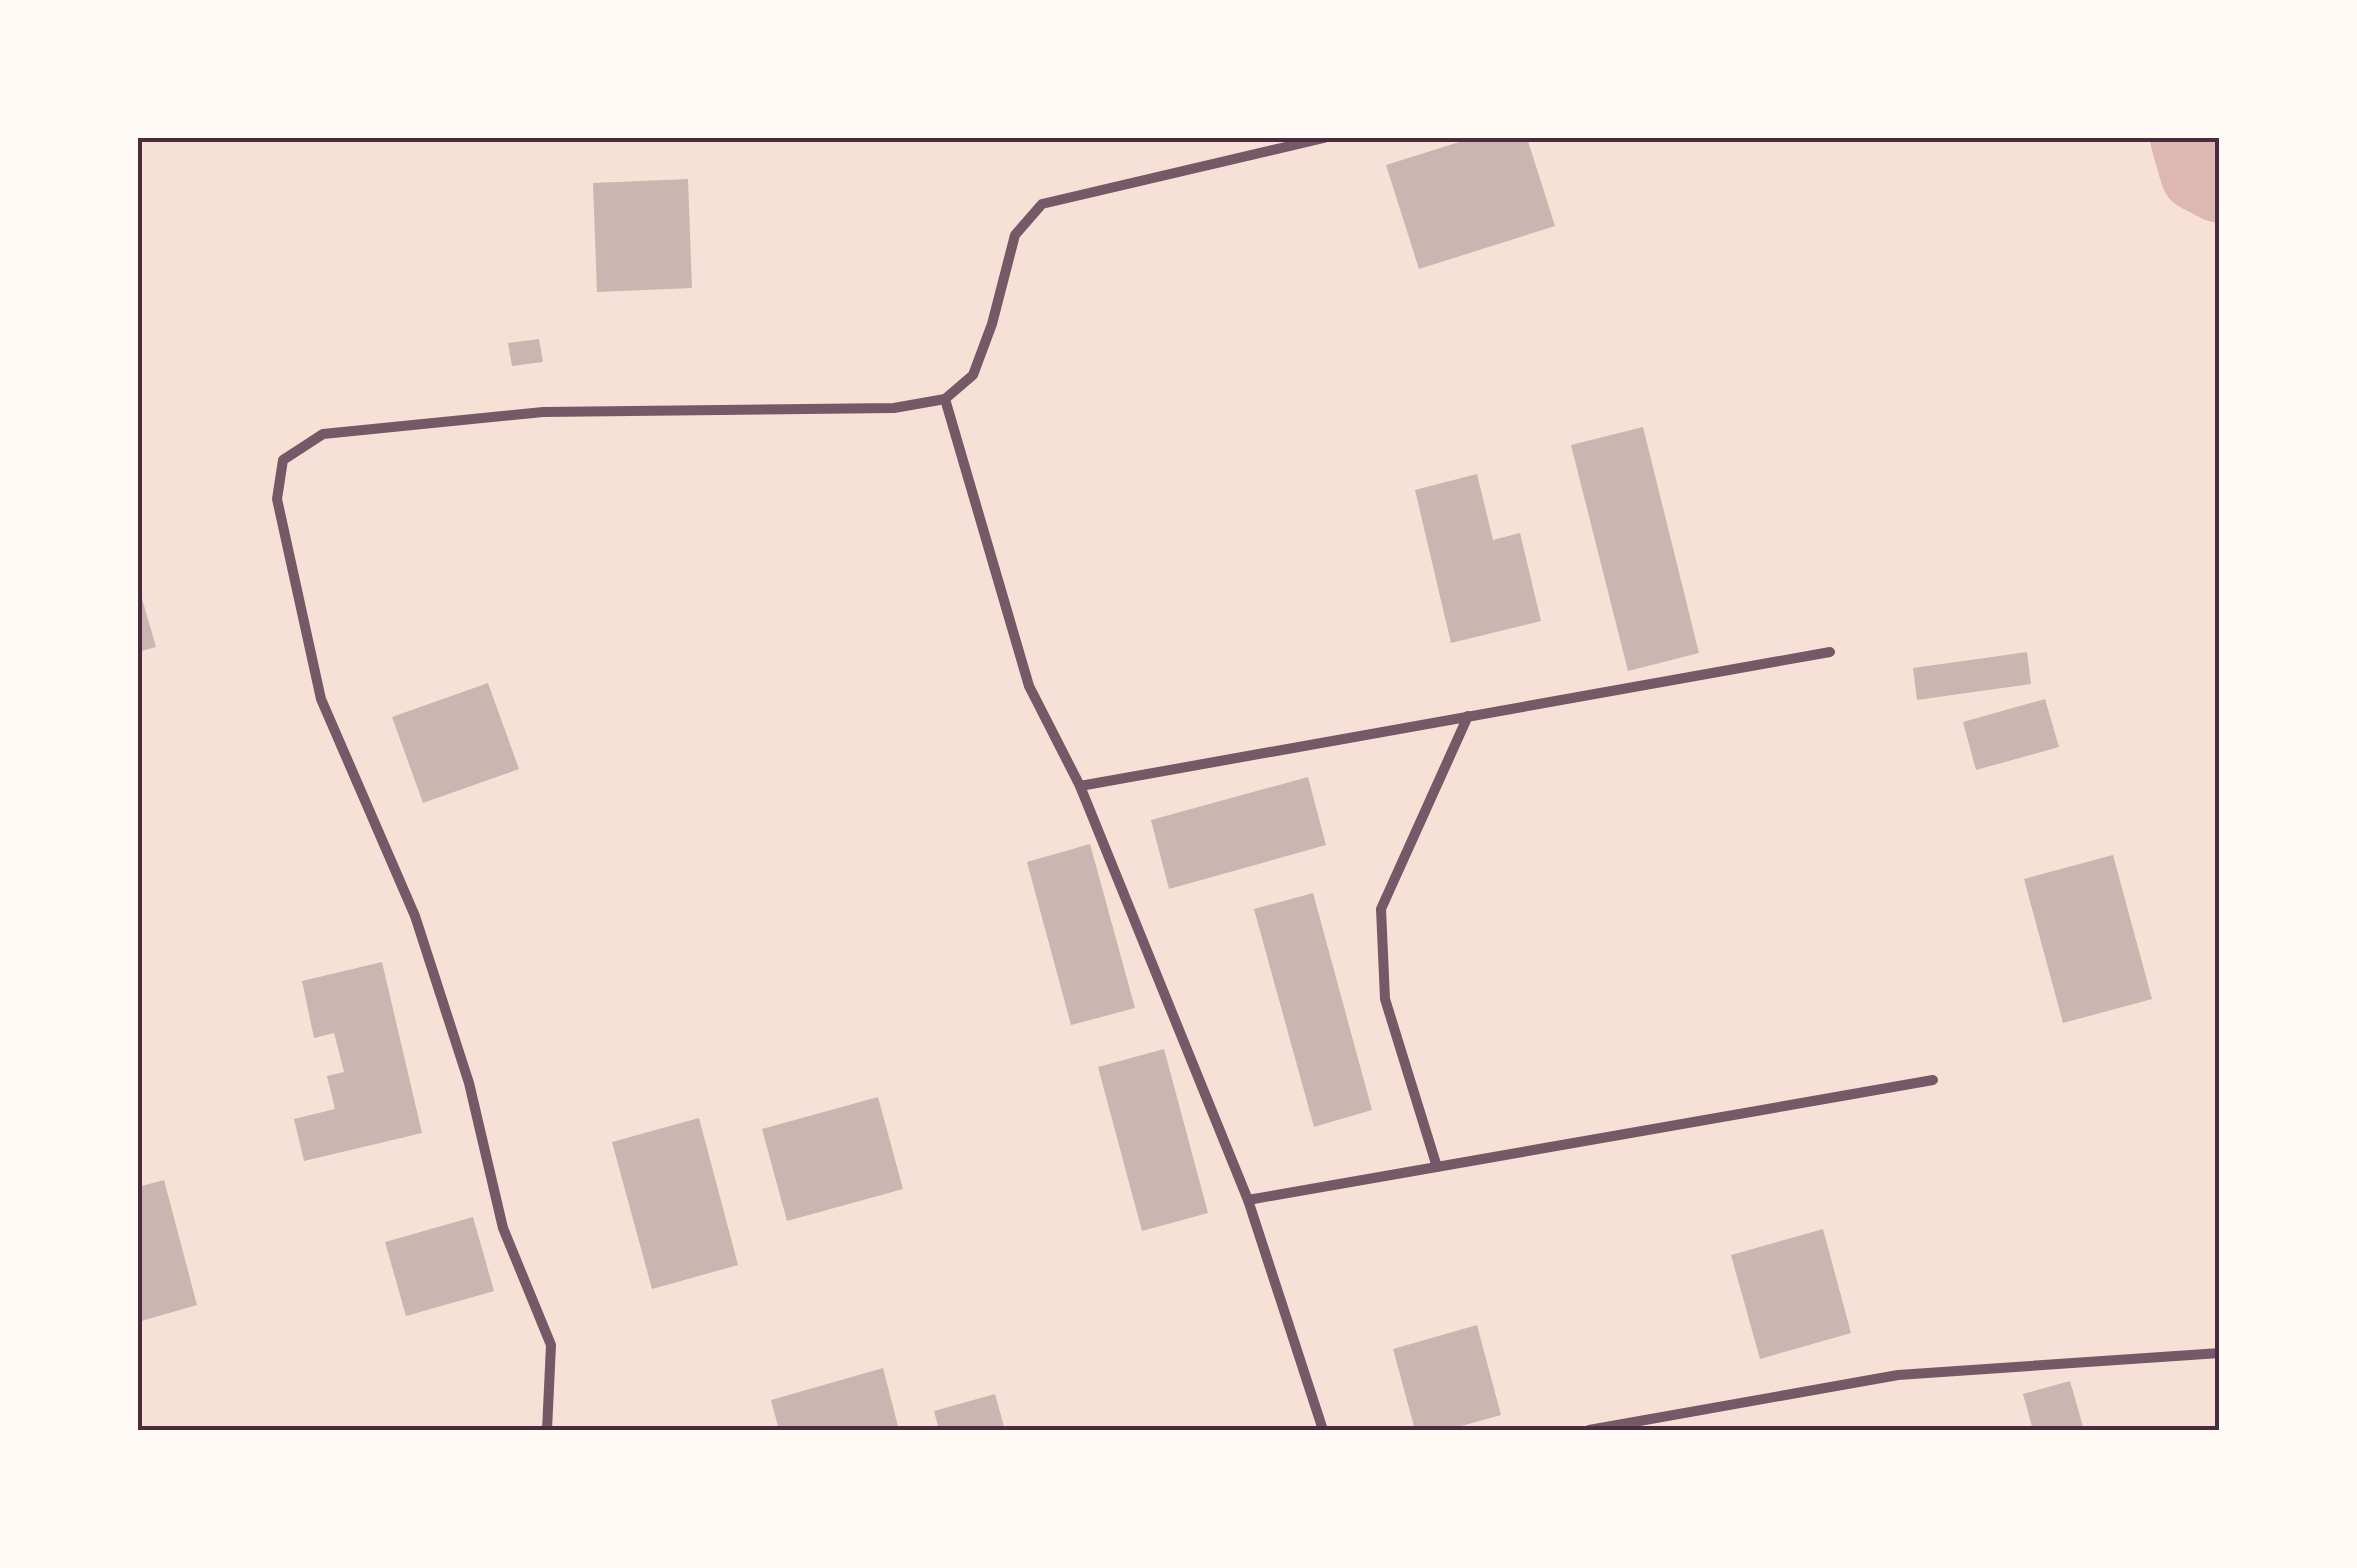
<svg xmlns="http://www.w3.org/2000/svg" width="2357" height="1568" viewBox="0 0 2357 1568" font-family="'Asap Condensed',sans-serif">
<rect width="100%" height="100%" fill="#f7e1d7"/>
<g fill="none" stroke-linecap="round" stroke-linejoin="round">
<path stroke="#dcb8b0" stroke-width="78" d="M2189,138L2199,173L2220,184"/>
</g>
<g fill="#ccb4b1">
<path d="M1472,138H1527L1555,226L1419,269L1386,165Z"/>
<path d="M688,179L692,288L597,292L593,183Z"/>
<path d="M539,339L543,362L512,366L508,343Z"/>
<path d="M1643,427L1699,653L1628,671L1571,445Z"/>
<path d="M1477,474L1493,540L1520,533L1541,621L1451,643L1415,490Z"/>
<path d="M138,585L156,647L138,652Z"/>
<path d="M2027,652L2031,684L1917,700L1913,668Z"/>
<path d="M488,683L519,769L423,803L392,717Z"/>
<path d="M2045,699L2059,747L1976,770L1963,722Z"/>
<path d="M1308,777L1326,845L1169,889L1151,820Z"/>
<path d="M1090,844L1135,1008L1071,1025L1027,862Z"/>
<path d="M2113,855L2152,999L2063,1023L2024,879Z"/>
<path d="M1313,893L1372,1110L1314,1127L1254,909Z"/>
<path d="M382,962L422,1133L304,1161L294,1119L335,1109L327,1076L344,1072L334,1033L314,1038L302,981Z"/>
<path d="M1164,1049L1208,1213L1142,1231L1098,1067Z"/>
<path d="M878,1097L903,1189L787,1221L762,1129Z"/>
<path d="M699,1118L738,1265L652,1289L612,1142Z"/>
<path d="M164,1180L197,1305L138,1322V1187Z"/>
<path d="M473,1217L494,1291L406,1316L385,1242Z"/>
<path d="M1823,1229L1851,1333L1760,1359L1731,1255Z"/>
<path d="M1477,1325L1501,1415L1447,1430H1415L1393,1349Z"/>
<path d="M883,1368L899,1430H779L771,1400Z"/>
<path d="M2070,1381L2084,1430H2033L2023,1394Z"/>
<path d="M995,1394L1005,1430H939L934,1411Z"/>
</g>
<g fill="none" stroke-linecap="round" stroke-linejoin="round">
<g stroke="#755966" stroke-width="10">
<path d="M945,399L1029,686L1080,786"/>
<path d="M1437,1167L1385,999L1381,909L1468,716"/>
<path d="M1248,1200L1933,1080"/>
<path d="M547,1430L551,1345L503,1228L469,1083L415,916L321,699L277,499L283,460L323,434L543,412L894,408L945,399L973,375L992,324L1015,235L1042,204L1324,138"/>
<path d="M1323,1430L1248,1200L1080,786L1830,652"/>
<path d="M1589,1430L1898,1375L2220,1353"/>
</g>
</g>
<rect width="2357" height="1568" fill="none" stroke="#fffaf5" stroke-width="280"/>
<rect x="140" y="140" width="2077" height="1288" fill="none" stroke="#4a2c40" stroke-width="4"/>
</svg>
